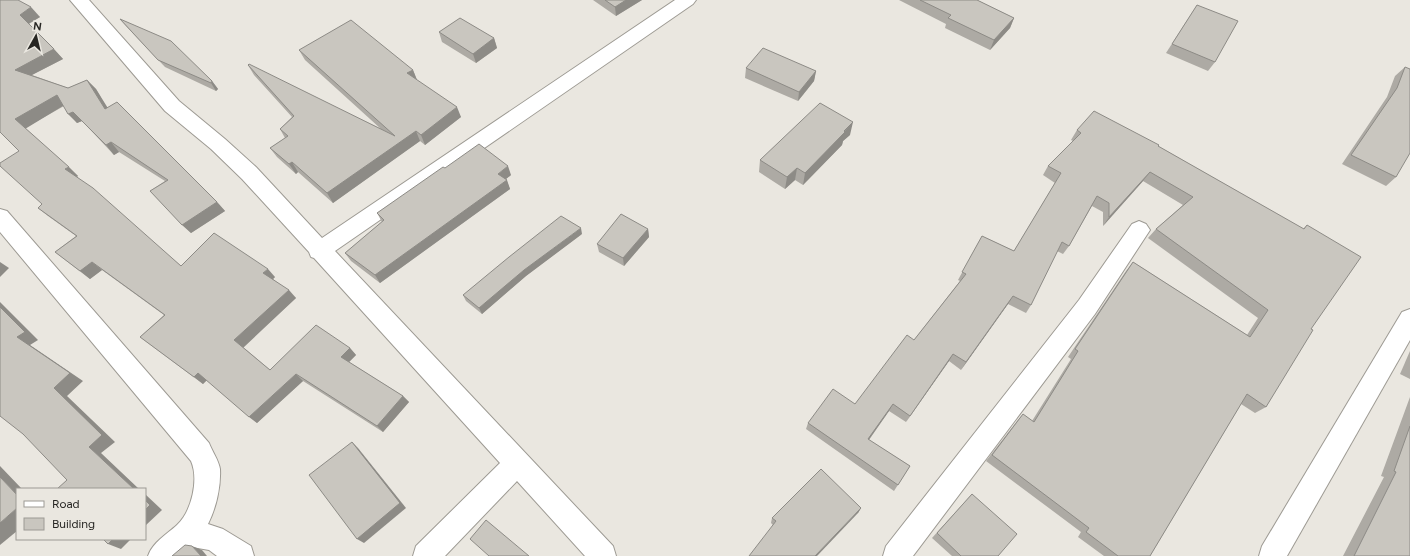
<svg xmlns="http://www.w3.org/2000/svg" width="1410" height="556" viewBox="0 0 1410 556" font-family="Figtree,sans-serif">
<rect width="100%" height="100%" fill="#eae7e0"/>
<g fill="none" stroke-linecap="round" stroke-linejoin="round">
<g stroke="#9d9a93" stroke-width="2">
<g id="minor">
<path d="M70,0H89L179,101L225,139L256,167L322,238L675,0H696L693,4L335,251L613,546L616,556H585L517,481L445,556H413L416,546L500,463L314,258L311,257L309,252L242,179L211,149L165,111Z"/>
<path d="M0,209L7,211L209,443C212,451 219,461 220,469C221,487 216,508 208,524L223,529L251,546L254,556H217L209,550L192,547L182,556H148C153,542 166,535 177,525C192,511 199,479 191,461L0,232Z"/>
<path d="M1139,221L1146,224L1150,230L1095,314L913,556H883L886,546L1079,300L1132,224Z"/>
<path d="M1410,309V340L1287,556H1259L1262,546L1402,312Z"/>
</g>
</g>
<use href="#minor" fill="#fff" fill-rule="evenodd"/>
</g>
<g fill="#adaaa4">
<path d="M0,0L40,17L29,24L63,59L32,75L68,88L87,80L96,89L107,108L217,202L225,211L191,233L150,191L165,181L119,152L114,155L82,121L77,123L64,106L25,128L78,176L77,177L181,266L275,277L273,279L296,298L243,347L270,370L350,348L356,355L349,362L403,396L409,402L383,432L303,381L257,423L207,380L203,384L140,337L164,315L102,270L90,279L55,252L76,236L48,216L38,208L42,204L19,151Z"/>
<path d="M593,0H642L616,16Z"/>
<path d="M899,0H977L1014,18L1010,28L990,50L945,28L946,24Z"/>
<path d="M1197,5L1215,62L1208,71L1166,53Z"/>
<path d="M120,19L212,81L218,89L216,91L165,67L127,27Z"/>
<path d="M439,32L494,38L497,48L476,63L442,42Z"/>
<path d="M299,50L413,70L417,80L461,117L425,145L420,141L333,203L298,172L296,174L277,157L270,148L285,138L280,129L292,117L254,75L248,65L381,129L305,60Z"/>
<path d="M1405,67L1396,177L1386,186L1342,164L1387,97L1395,76Z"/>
<path d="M746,68L816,71L814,81L798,101L745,78Z"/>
<path d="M1077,130L1158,146L1303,229L1307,225L1311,329L1266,407L1255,413L1241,404L1150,556H1104L1078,537L1081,532L986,461L1017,421L1023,414L1032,421L1071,359L1068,357L1126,271L1133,262L1247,335L1258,318L1148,238L1156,229L1183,205L1143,181L1103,226V212L1092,206L1069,246L1063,254L1057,251L1031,305L1026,313L1008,304L961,370L949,361L906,422L889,411L869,440L910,466L894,491L806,429L808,423L855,404L914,340L960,281L958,280L982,236L1014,251L1055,183L1043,175L1048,166L1073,141L1071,140Z"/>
<path d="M850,135L843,141L842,145L803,185L795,180L785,189L759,172L760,160Z"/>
<path d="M445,168L511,175L506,179L510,189L380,283L351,261L345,253L382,222L377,213Z"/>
<path d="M648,229L649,237L624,266L599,252L597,244Z"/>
<path d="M582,234L526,276L482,314L466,301L463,295Z"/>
<path d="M1410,351V379L1400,374Z"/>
<path d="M1410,397V556H1343L1384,477L1381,476Z"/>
<path d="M972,494L998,556H952L932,538Z"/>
<path d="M861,508L858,513L773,525L771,523L772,518Z"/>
</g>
<g fill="#8d8b86">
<path d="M626,0H642L616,16L615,7Z"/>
<path d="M31,7L40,17L28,24L20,15Z"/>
<path d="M1014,18L1010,28L990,50L994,40Z"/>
<path d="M494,38L497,48L476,63L473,54Z"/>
<path d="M54,49L63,59L24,79L15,70Z"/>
<path d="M413,70L417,80L407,73Z"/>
<path d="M816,71L814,81L798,101L799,92Z"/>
<path d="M87,80L96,89L114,118L105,109Z"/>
<path d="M212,81L218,89L216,91L211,83Z"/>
<path d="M57,95L66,104L25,129L15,119Z"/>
<path d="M457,107L461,117L425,145L421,135Z"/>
<path d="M73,112L82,121L77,123L68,114Z"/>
<path d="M853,122L850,135L843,141L842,145L803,185L805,173Z"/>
<path d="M416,131L420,141L333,203L327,193Z"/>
<path d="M111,142L119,152L114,155L106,145Z"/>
<path d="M292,162L298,172L296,174L289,164Z"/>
<path d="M508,166L511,175L501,183L498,174Z"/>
<path d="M69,167L78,176L75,178L65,169Z"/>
<path d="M797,168L795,180L785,189L787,177Z"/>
<path d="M1150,172L1143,181L1103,226L1109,217Z"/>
<path d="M507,180L510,189L380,283L375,275Z"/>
<path d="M217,202L225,211L191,233L182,225Z"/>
<path d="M581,228L582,234L526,276L482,314L479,308L524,270Z"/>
<path d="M648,229L649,237L624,266L623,258Z"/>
<path d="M0,262L9,268L0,277Z"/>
<path d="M92,262L102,270L90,279L80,271Z"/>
<path d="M268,269L275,277L271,281L263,273Z"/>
<path d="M289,290L296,298L243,348L234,340Z"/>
<path d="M1013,296L1008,304L961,370L966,362Z"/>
<path d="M0,302L38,340L30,345L83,381L67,396L115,442L101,453L139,489H134L89,447L54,388L17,337L0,307Z"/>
<path d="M350,348L356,355L347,364L341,357Z"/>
<path d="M953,354L949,361L906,422L910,416Z"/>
<path d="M198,373L207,380L203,384L194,377Z"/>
<path d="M296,374L303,381L257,423L249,417Z"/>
<path d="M403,396L409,402L383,432L377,426Z"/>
<path d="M893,404L889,411L865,445L868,439Z"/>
<path d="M352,442L358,448L406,508L364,543L357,539Z"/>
<path d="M0,466L22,489H17V495L0,477Z"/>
<path d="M145,494L162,510L145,526Z"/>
<path d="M17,508V531L0,545V523Z"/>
<path d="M861,508L858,513L817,556H815Z"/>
<path d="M113,539H131L121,549L108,544Z"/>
<path d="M192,546L202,550L207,556H201Z"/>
</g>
<g fill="#c9c6bf" stroke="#8d8b86">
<path d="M0,0H18L31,7L20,15L54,49L15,70L68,88L87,80L105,109L117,102L217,202L182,225L150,191L168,180L111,142L106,145L73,112L68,114L57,95L15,119L69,167L65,169L93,188L181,266L214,233L268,269L263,273L289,290L234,340L270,370L316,325L350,348L341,357L403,396L377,426L296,374L249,417L198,373L194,377L140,337L165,315L92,262L80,271L55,252L77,236L38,208L42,204L0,166V163L19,151L0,132Z"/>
<path d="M605,0H626L615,7Z"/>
<path d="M920,0H977L1014,18L994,40L948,18L951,15Z"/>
<path d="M1197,5L1238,21L1215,62L1172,44Z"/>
<path d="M460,18L494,38L473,54L439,32Z"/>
<path d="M120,19L171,41L212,81L211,83L158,60Z"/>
<path d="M351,20L413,70L407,73L457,107L421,135L416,131L327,193L292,162L289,164L270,148L288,136L280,129L294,116L248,65L249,64L395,136L299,50Z"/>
<path d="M763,48L816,71L799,92L746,68Z"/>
<path d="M1405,67L1410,69V153L1396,177L1351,155L1397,88Z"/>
<path d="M820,103L853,122L844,131L845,132L805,173L797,168L787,177L760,160Z"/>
<path d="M1094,111L1159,145L1158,146L1304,229L1307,225L1361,257L1311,329L1313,330L1266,407L1247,394L1150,556H1118L1086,532L1089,528L992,455L1023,414L1034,422L1078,351L1075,349L1133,262L1250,337L1268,310L1156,229L1193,197L1150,172L1109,217V203L1097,196L1069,246L1062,242L1031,305L1013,296L966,362L953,354L910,416L893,404L868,439L910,466L898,485L808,423L833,389L855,404L907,335L914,340L966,274L962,272L982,236L1014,251L1061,173L1048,166L1081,133L1077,130Z"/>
<path d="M479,144L508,166L498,174L507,180L375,275L345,253L384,220L377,213L443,167L445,168Z"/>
<path d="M621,214L648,229L623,258L597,244Z"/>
<path d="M561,216L581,228L524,270L479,308L463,295L509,257Z"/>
<path d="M0,307L25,332L17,337L70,373L54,388L102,435L89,447L134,489H57L67,480L23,434L0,416Z"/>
<path d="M1410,426V556H1354L1396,472L1394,471Z"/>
<path d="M352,442L400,503L357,539L309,475Z"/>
<path d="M821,469L861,508L815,556H749L776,521L772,518Z"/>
<path d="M0,477L17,495V508L0,523Z"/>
<path d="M972,494L1017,534L998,556H961L937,533Z"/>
<path d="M145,500L150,505L145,510Z"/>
<path d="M486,520L529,556H489L470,539Z"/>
<path d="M103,539H113L108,544Z"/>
<path d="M185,545L192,546L201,556H172Z"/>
</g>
<rect x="16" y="488" width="130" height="52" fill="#eae7e0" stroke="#9c9a94"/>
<rect x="24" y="501" width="20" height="6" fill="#ffffff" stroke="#9c9a94"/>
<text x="52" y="508" font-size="12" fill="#272623">Road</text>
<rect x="24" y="518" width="20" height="12" fill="#c9c6bf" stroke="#9c9a94"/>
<text x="52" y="528" font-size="12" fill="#272623">Building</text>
<g transform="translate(36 36) rotate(8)" stroke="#eae7e0" stroke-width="3" paint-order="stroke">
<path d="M0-3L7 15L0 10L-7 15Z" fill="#272623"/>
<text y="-6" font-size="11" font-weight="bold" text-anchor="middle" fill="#272623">N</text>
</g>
</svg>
